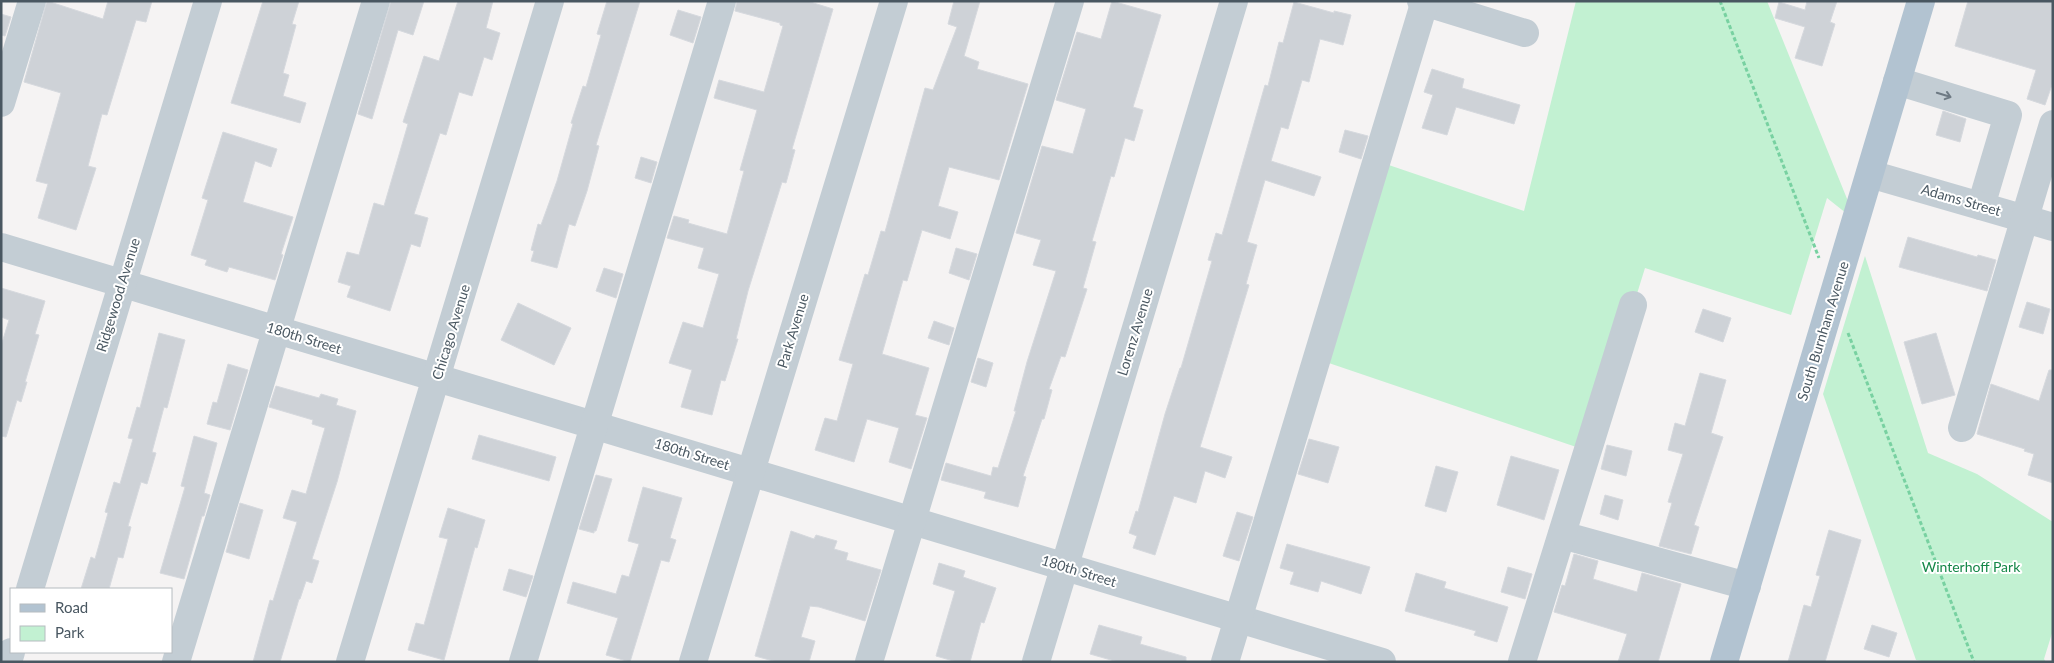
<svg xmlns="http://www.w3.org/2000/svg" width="2054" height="663" viewBox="0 0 2054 663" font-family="Lato,sans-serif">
<rect width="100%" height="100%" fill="#f5f3f3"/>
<g fill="#c2f1d2">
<path d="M1576,1H1767L1856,221L1827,198L1791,315L1645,268L1588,451L1317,359L1377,161L1524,211Z"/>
<path d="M1865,256L1928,453L1977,474L2053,522V630L2044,659L2046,662H1927L1916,660L1823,394Z"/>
</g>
<g fill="#ced2d7" stroke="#d6d9de">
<path d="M47,1L103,19L108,1H152L146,22L136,20L107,115L102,114L88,166L96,168L76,230L38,218L48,184L36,181L61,93L24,82Z"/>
<path d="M263,1H299L292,24L296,25L283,73L289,75L283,96L306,103L300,123L231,103Z"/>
<path d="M391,1H424L413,35L398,30L372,119L358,114Z"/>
<path d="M458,1H493L486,28L500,33L492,60L484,57L472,96L459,92L446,135L440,133L414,214L428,218L420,247L411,244L390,311L347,297L351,286L338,282L347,252L359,255L374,203L384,206L408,124L403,122L424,56L439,61Z"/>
<path d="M607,1H640L596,145L599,146L587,191L575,226L569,224L557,268L531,261L534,251L531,250L538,224L541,225L557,181L573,124L571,123L583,86L586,87L601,35L597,34Z"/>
<path d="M737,1H807L833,9L792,149L795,150L786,183L782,182L748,291L736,339H738L725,381L721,380L712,415L681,407L692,370L669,363L683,322L703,328L719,274L698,268L704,248L667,238L674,216L689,220L688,223L727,234L744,171L740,170L757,110L714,98L719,80L764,92L783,26L780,25V23L735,11Z"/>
<path d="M954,1H980L964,56L979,62L977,69L1028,84L999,180L949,167L938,206L958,212L950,239L922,230L907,281L903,280L882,354L929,368L915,415L927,418L911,469L889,462L899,428L867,419L854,462L815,450L825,418L837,421L853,364L839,360L865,274L868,275L881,231L885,232L925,88L933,90L957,27L948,24Z"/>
<path d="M1112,1L1161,15L1133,107L1143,110L1134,141L1125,138L1114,177L1111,176L1092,241L1096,242L1083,288L1087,289L1065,357L1061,356L1049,389L1052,390L1044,419H1042L1023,476L1026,477L1018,507L984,498L986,492L941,480L946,463L991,476L993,467L998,468L1016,411H1014L1027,362L1056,271L1033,265L1041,240L1016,233L1042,146L1073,154L1086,109L1056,100L1077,32L1101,39Z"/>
<path d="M1807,1H1837L1830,22L1835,24L1822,66L1795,58L1805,27L1775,18L1779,2L1805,10Z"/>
<path d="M1968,1H2053V82L2045,105L2027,99L2036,70L1955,46Z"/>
<path d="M1294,2L1334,13V11L1351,15L1343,45L1320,39L1309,82L1302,80L1288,129L1281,127L1271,161L1321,177L1314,196L1265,180L1247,242L1257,245L1246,284L1249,285L1200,447L1232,457L1225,478L1205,471L1196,503L1174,496L1155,555L1133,548L1137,536L1129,533L1136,511L1138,512L1165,414L1180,368H1181L1212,261L1208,260L1216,233L1222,235L1265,85L1268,86L1279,42L1283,43Z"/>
<path d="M678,10L701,17L693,43L670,35Z"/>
<path d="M1,14L11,17L5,36L1,35Z"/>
<path d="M1432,69L1464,79L1462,88L1520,105L1514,124L1456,107L1447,135L1422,128L1433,95L1424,92Z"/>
<path d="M1943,111L1966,119L1960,142L1936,135Z"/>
<path d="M1345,130L1368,136L1361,159L1339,152Z"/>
<path d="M223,132L277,149L271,167L255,161L243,202L293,217L281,254L283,255L275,280L229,267L227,272L205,265L207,260L191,255L208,200L202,198Z"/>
<path d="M641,157L657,162L651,183L635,178Z"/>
<path d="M1908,237L1977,257L1978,255L1996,260L1987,291L1899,267Z"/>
<path d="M956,248L977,254L969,280L949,273Z"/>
<path d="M604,268L623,274L616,298L596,291Z"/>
<path d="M1,288L45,301L35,334L39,335L25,382H27L21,402L17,400L6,437L1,436V346L9,320L1,317Z"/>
<path d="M2027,302L2050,309L2043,334L2019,327Z"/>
<path d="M518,303L571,328L554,365L501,340Z"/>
<path d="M1703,309L1731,318L1723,342L1695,332Z"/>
<path d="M934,321L954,328L949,345L928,338Z"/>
<path d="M159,333L185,340L167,408L164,407L152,452L156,453L147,484L141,482L128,526L131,527L123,558L118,557L109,589H81L91,557L95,559L108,513L105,512L114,482L120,484L133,439L128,438L137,407L140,408Z"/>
<path d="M1936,333L1955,395L1922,404L1904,342Z"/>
<path d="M978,358L993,363L986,387L971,382Z"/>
<path d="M228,364L248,370L230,430L207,424L213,402L217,403Z"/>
<path d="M2049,370H2053V483L2028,475L2034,454L2024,451L2025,449L1977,434L1991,384L2039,401Z"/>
<path d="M1700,373L1726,380L1711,433L1723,437L1694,525L1699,527L1691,554L1659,546L1672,503L1668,502L1683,454L1668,450L1675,423L1685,426Z"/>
<path d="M276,386L319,398L321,394L338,399L336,405L356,411L337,482L312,559L319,561L312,583L306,581L300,599H299L280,662H253L270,600L273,601L297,522L283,518L292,490L306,494L325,428L312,424L313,420L269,407Z"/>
<path d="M479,435L556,457L549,481L472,459Z"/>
<path d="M194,436L217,443L204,493L210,495L204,516H202L184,579L160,573L185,487L181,486Z"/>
<path d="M1309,439L1339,447L1328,483L1298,474Z"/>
<path d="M1607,445L1632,451L1626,476L1601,469Z"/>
<path d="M1511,456L1559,470L1544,520L1497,505Z"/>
<path d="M1436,466L1458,472L1446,512L1425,506Z"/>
<path d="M596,475L612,479L596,531H594V533L579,529Z"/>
<path d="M643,487L682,498L670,538L676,540L669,562L661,560L630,662L606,655L618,618L567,603L573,582L616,594L622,575L629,577L639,544L628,541Z"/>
<path d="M1605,495L1623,500L1618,520L1600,514Z"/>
<path d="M240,503L263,510L249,559L226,552Z"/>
<path d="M448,508L485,520L477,548L475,547L444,660L408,650L416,623L424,625L448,539L439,537Z"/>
<path d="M1237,512L1253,517L1239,561L1223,556Z"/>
<path d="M1829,530L1861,540L1825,662H1788L1804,605L1811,607L1820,576L1816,575Z"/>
<path d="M791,531L814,539L816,535L837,541L834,549L848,553L846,560L881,570L865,621L819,607L810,606L801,637L815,641L809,662H777L755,656Z"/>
<path d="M1287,544L1370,567L1361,594L1321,581L1318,592L1290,584L1294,572L1280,568Z"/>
<path d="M1574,554L1598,561L1593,579L1637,592L1642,573L1681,584L1658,662H1618L1627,634L1554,612L1562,585L1565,586Z"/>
<path d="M939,563L965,571L963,577L996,588L984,623L981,622L970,662H957L936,656L955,591L933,584Z"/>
<path d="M1508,567L1532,574L1525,599L1501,592Z"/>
<path d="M509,569L533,576L526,597L503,590Z"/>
<path d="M1416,573L1446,582L1444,588L1508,607L1497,642L1474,635L1476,631L1405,611Z"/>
<path d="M1099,625L1142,637L1140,644L1186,657V662H1118L1090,654Z"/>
<path d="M1872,625L1897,633L1889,657L1864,649Z"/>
</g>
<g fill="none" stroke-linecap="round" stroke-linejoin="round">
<g stroke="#78d1a1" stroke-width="3" stroke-dasharray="4 2.5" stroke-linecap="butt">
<path d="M1720,1L1819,258"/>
<path d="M1848,333L1974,662"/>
</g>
<g stroke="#c3cdd4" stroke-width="28">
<path d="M1421,1L1525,33"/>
<path d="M1897,81L2008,115L1981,206"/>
<path d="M1,103L32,1"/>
<path d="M1870,174L2053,227"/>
<path d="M1,247L1382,662"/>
<path d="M1962,428L2053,124"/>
<path d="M1562,535L1747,586"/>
<path d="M30,589L208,1"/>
<path d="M8,662L11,652"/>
<path d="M176,662L376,1"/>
<path d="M350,662L550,1"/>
<path d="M523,662L722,1"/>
<path d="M693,662L894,1"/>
<path d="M869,662L1070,1"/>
<path d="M1036,662L1234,1"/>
<path d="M1225,662L1425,1"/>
<path d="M1522,662L1633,305"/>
</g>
<path stroke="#b2c3d1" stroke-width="28" d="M1724,662L1921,1"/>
</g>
<defs><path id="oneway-shaft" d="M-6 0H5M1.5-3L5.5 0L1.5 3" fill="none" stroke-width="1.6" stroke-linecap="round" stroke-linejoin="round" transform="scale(1.25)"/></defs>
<use stroke="#6e7a84" href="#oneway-shaft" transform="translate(1944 95) rotate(17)"/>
<g text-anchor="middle" stroke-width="4" stroke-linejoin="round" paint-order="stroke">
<g font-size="14" fill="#495761" stroke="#fff">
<text transform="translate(1961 200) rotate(16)" y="5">Adams Street</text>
<text transform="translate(118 295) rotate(-73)" y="5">Ridgewood Avenue</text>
<text transform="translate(793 331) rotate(-73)" y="5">Park Avenue</text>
<text transform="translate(1823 331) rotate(-73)" y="5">South Burnham Avenue</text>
<text transform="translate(451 332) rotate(-73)" y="5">Chicago Avenue</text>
<text transform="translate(1135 332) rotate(-73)" y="5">Lorenz Avenue</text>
<text transform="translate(304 338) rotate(17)" y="5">180th Street</text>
<text transform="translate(692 454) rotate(17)" y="5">180th Street</text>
<text transform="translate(1079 571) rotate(17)" y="5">180th Street</text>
</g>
<g font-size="14" fill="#158748" stroke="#fff">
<text x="1971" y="572">Winterhoff Park</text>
</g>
</g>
<rect width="2054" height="663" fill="none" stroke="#495761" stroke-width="5"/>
<rect x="10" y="588" width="162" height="65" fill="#ffffff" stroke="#b6bcc0"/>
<rect x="20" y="604" width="25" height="8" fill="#b2c3d1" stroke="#b6bcc0"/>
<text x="55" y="613" font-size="15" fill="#495761">Road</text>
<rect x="20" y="626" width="25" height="15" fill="#c2f1d2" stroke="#b6bcc0"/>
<text x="55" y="638" font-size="15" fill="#495761">Park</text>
</svg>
